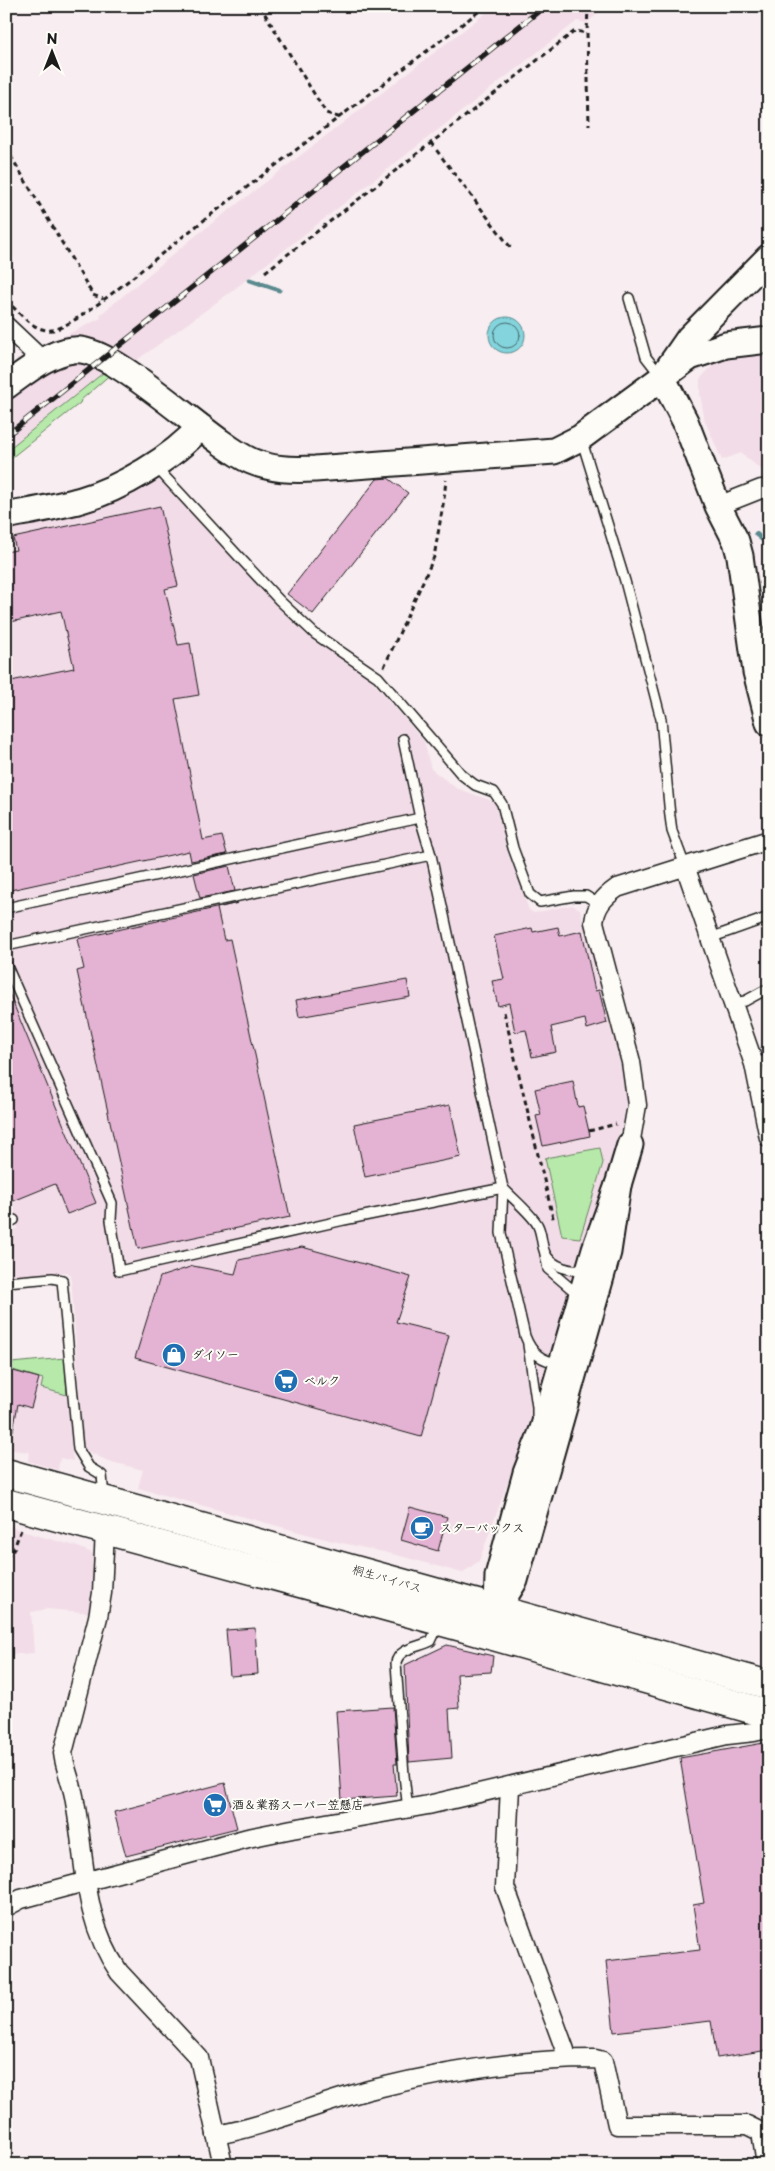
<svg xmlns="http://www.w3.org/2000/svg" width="775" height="2171" viewBox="0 0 775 2171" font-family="'Playpen Sans','Klee One',sans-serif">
<rect width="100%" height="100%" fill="#f8edf0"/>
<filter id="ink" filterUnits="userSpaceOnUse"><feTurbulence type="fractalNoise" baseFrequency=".02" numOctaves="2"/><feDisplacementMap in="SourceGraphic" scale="10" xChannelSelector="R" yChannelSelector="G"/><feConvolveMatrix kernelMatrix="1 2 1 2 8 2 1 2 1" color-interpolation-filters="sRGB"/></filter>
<g filter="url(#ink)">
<g fill="#f2dce7">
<path d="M495,6H606L587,23L577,21L228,294L130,365L44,346L101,318L100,315L193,238Z"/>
<path d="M769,350V476L741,453L722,460L705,421L700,394V379L718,360L733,355Z"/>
<path d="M71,359L113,372L81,400L80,403L6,462V401L31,381Z"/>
<path d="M152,479L161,481L226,549L273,602L316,642L366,674L424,741L431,769L456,788L495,802L507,850L529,910L534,913L572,905L580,909L621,1067L626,1098L624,1119L527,1430L479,1561L462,1573L397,1555L329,1540L138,1488L143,1470L108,1461L83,1449L71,1275L67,1272L14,1277L8,1273L6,1233L18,1228L13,1216L6,1219V527L109,503L134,491Z"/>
<path d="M6,1368L43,1379L41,1388L67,1395L73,1461L60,1458L58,1470L28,1461L29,1452L6,1449Z"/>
<path d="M6,1524L21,1531L75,1546L92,1553L95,1558L93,1613L47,1609L31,1612L34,1653L6,1655Z"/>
</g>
<g fill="#b6e9aa" stroke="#698263">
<path d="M108,369L113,372L81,400L80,403L6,462V451Z"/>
<path d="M600,1148L603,1163L580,1238L562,1236L545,1158Z"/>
<path d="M10,1354L11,1363L65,1358L67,1395L41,1388L43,1379L6,1368V1355Z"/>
</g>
<circle fill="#83d4dc" stroke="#5a8a8f" cx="507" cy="335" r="18"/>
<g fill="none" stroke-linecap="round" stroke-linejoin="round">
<circle stroke="#456669" stroke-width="1" cx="507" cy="335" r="13"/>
<g stroke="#5a8a8f" stroke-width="5">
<path d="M250,280L279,290"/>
<path d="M756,534L769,545"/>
</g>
</g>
<g fill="#e4b3d3" stroke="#1c1c1c">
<path d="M388,478L408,493L313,614L287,594L377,479Z"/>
<path d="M160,506L178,586L165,589L178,645L190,643L199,695L175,699L203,840L222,836L227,854L191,861L189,851L6,891V682L74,668L61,611L6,623V552L16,550L13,538Z"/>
<path d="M229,866L235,891L200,898L194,874Z"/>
<path d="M238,903L217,908L224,940L230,939L290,1217L138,1249L77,971L84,969L77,939Z"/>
<path d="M558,927L560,936L582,931L595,991L599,990L607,1023L587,1029L585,1019L551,1027L556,1052L532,1057L526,1030L515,1032L509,1003L498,1006L492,981L504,979L494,936L532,928L533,932Z"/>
<path d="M407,980L410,997L299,1017L296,1000Z"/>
<path d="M6,986L96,1203L67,1214L55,1184L6,1204Z"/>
<path d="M573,1081L578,1107L583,1106L590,1136L543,1146L536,1116L541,1115L535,1089Z"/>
<path d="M450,1105L461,1157L365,1177L354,1124Z"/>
<path d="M302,1247L411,1277L396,1322L449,1335L421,1437L135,1358L160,1277L193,1266L235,1274L239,1260Z"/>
<path d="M6,1369L39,1378L31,1408L18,1404L13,1431H6Z"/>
<path d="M410,1507L447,1517L438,1551L401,1540Z"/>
<path d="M255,1628L258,1674L230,1676L226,1630Z"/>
<path d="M447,1645L493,1656L491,1672L457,1674L459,1708L449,1709L452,1758L409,1762L405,1665Z"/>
<path d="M393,1707L397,1764H394L397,1796L342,1800L336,1711Z"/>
<path d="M769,1742V2050L717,2058L711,2021L614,2032L606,1961L700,1950L693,1905L704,1903L680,1758Z"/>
<path d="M225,1783L237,1828L126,1856L114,1812Z"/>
</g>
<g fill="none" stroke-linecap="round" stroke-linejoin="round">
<g stroke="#1c1c1c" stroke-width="12">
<g id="lane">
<path d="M629,298L646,357L660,375"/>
<path d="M581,438L625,581L661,719L670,816L672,831L685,866"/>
<path d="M156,467L279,600L315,634L378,677L462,775L475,785L494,792L502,804L513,848L530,894L540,902L574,896H586L599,904"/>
<path d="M403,739L420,818L431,855L503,1188L501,1233L525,1336C531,1352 542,1363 561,1362"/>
<path d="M6,908L420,818"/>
<path d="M710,938L769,917"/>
<path d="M6,946L431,855"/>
<path d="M6,964L112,1203L111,1220L119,1271L344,1220L503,1188"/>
<path d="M733,1003L745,1001L769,988"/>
<path d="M754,1064L769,1059"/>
<path d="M503,1188C511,1197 534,1216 538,1226C542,1234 541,1244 545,1253C551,1266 573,1274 586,1268"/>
<path d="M6,1224L14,1220"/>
<path d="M545,1254L548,1269L574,1291L578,1297"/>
<path d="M6,1282L52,1278L62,1280L78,1449L89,1467L102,1475L103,1486L100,1496"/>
<path d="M528,1345L537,1407V1416"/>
<path d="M408,1810L404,1775L396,1663C398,1648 420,1647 431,1641L439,1624"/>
</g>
</g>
<g stroke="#1c1c1c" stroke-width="21">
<g id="street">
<path d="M6,326L43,361"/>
<path d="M718,506L761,489H769"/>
<path d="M685,866L754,1064L769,1138"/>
<path d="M630,1145L637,1105L631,1062L594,922C596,906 604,897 617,888L769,840"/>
<path d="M105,1530L102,1593L98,1617L63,1753C65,1770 73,1785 75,1802C86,1862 82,1918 119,1972L199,2058L223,2165"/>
<path d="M510,1787L505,1887L565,2050L566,2059"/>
<path d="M6,1907L21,1899L248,1838L292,1829L428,1805L671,1748L727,1735L754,1732L763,1730L769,1726"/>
<path d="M216,2135C268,2126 321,2102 373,2089C445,2071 521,2059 595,2059L603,2061L617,2125H747L761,2132L766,2165"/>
</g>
</g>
<g stroke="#1c1c1c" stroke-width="29">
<g id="secondary">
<path d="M769,257L689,338L662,377L685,421L718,506L736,541L740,556L756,672L769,723"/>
<path d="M6,386C26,372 48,353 73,350C113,344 208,442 251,461C272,470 292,470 315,469L554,451L580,438L690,357L726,345L769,340"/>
<path d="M6,516C31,511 56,507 81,500C120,489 173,458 200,427"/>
<path d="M618,1185L630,1145"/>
<path d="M492,1628L497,1609L498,1576L526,1473L543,1429L595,1249L618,1185L608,1252L515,1580L497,1609"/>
</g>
</g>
<g stroke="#1c1c1c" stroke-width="31">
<g id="highway">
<path d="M6,1473L769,1685"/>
<path d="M6,1503L458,1626L769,1714"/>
</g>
</g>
<g stroke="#1c1c1c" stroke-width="3" stroke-dasharray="5 4" stroke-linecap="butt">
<path d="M260,6L326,113L341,118"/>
<path d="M588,6L587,33L589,125"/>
<path d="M431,143L511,248"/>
<path d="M6,148L93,295L103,299"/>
<path d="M265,272L575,31L587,33"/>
<path d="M6,300C19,312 33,332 52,330C76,328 166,249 190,231C288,155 388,81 486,6"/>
<path d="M384,667L434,557L444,499L446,480"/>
<path d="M504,1012L554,1222"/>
<path d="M589,1131L616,1124"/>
<path d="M6,1557L12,1553L21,1530"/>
</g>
<use href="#lane" stroke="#fdfcf7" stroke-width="9"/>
<use href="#street" stroke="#fdfcf7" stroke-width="18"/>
<use href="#secondary" stroke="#fdfcf7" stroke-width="25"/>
<use href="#highway" stroke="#fdfcf7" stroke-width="28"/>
<g stroke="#1c1c1c" stroke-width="5.5">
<path id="rail" d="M6,436L545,6"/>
</g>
<use href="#rail" stroke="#fdfcf7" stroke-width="4" stroke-dasharray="11" stroke-linecap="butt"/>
</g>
</g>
<defs>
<g id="shop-disc" transform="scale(1.25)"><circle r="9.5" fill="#1f6fb2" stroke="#fdfcf7"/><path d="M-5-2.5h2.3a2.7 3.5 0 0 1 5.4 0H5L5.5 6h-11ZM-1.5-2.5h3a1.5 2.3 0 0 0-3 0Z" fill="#fff"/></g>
<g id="supermarket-disc" transform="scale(1.25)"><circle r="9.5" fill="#1f6fb2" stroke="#fdfcf7"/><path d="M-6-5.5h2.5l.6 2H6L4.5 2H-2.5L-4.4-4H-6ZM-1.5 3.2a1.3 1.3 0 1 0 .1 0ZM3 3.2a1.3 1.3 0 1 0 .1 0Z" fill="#fff"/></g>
<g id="cafe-disc" transform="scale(1.25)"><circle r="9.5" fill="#1f6fb2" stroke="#fdfcf7"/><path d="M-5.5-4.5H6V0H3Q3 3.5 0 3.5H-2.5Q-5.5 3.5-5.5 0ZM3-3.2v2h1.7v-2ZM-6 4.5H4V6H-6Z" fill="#fff"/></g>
</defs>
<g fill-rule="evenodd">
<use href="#shop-disc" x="174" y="1355"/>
<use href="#supermarket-disc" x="286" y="1381"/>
<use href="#cafe-disc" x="422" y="1528"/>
<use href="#supermarket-disc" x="215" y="1805"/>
</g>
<g text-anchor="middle" stroke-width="4" stroke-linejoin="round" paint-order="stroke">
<g font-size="12" font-weight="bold" fill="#1c1c1c" stroke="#fdfcf7" text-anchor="start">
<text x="192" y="1359">ダイソー</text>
<text x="304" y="1385">ベルク</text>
<text x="440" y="1532">スターバックス</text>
<text x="232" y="1809">酒＆業務スーパー笠懸店</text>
</g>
<g font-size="12" fill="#1c1c1c" stroke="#fdfcf7">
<text transform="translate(387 1579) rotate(16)" y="4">桐生バイパス</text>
</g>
</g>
<rect width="775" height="2171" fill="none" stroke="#fdfcf7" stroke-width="25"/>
<rect x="12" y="12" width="750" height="2146" fill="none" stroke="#1c1c1c" stroke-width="2" filter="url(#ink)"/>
<g transform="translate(52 52)" stroke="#fdfcf7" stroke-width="4" paint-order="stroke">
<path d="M0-4L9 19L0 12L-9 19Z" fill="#1c1c1c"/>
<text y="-8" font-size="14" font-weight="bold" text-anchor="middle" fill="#1c1c1c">N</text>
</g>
</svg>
